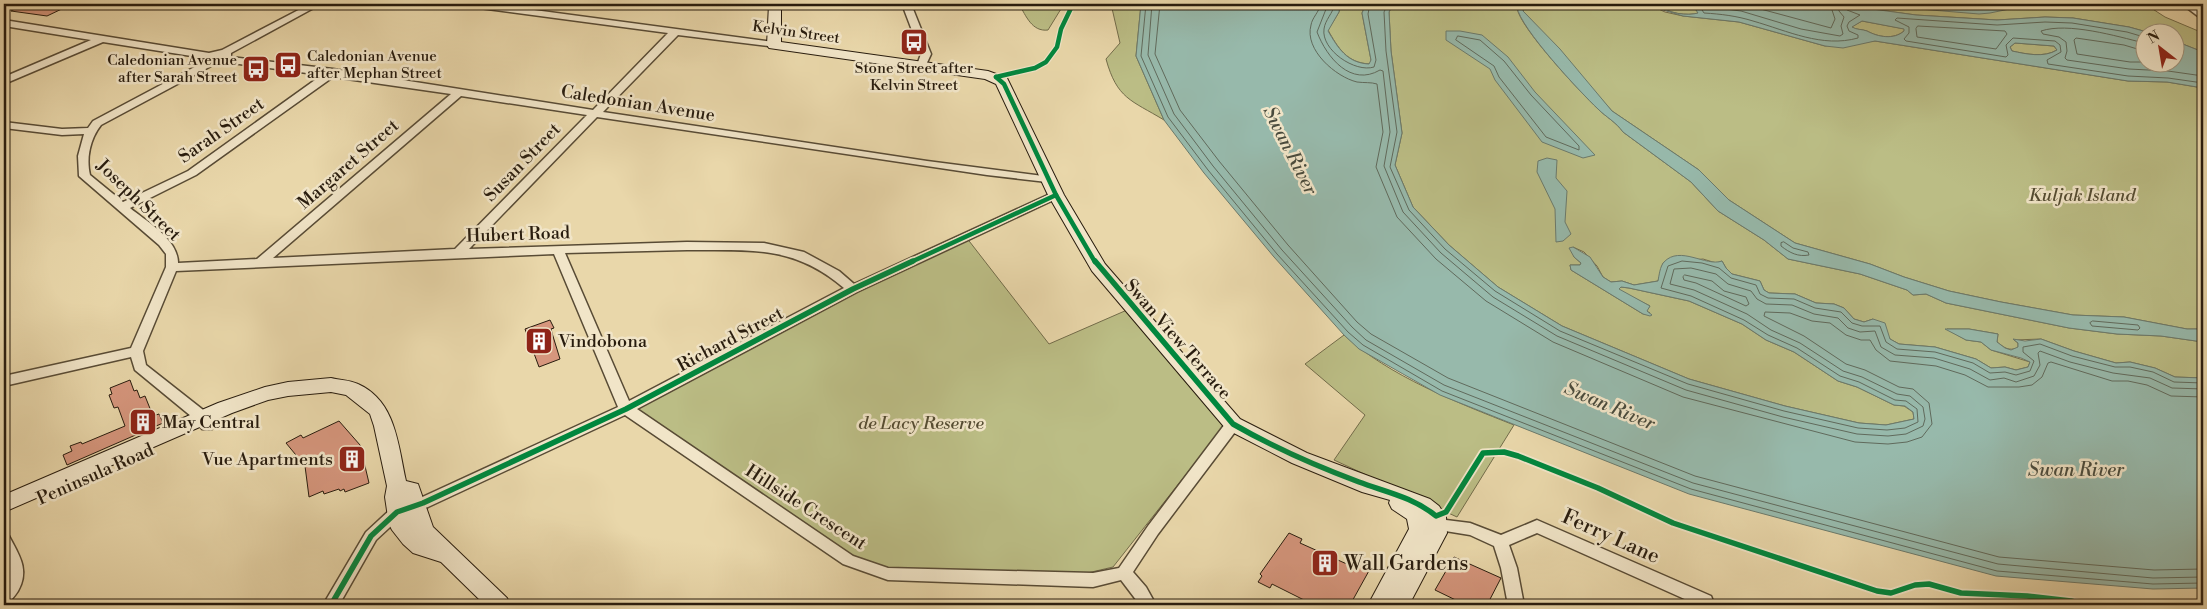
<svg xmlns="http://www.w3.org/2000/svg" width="2207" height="609" viewBox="0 0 2207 609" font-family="'Libre Bodoni',serif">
<rect width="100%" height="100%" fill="#e9d7aa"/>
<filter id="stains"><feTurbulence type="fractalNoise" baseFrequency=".004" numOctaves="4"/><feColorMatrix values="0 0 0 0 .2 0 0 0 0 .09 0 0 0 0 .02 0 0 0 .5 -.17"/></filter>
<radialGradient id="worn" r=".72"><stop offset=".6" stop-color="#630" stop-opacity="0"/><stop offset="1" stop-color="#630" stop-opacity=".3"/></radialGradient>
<g fill="#bbbd85" stroke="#726c4a">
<path d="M1019,4H1064L1048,30C1032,32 1026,16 1019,4Z"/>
<path d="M1111,4H1141L1136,56L1164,120C1131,100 1117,99 1106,59L1120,43Z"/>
<path d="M1340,4H1366L1362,13L1371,60L1370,64C1347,63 1338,48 1328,30L1339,12Z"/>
<path d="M1393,4H1506L1512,6L1520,4L1517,8C1520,28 1580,92 1598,109C1606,117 1616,122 1623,132L1691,182L1718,211L1764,240L1788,259L1860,274L1907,290L1913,295L1926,294L1946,303L2069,328L2117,334L2161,336L2203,342V378L2175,377L2155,368L2130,362L2116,363L2074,351L2041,339L2014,340L2018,343V348C2008,351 2005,348 1997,342L1998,334L1969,329H1947L1966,340L1981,342L1991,350L2030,362L2028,367L2016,370L2005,367L1991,368L1976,359L1935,347L1899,344L1890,339L1873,319L1864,322L1854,319L1844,308L1834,304L1816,303L1795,294L1769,293L1764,290L1760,281L1732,274L1726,268L1722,261L1716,263L1703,259L1663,263L1658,281L1634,285L1622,281L1611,282L1603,277L1597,266L1584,252L1573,247L1574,257L1581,263L1580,265H1570L1571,270L1643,314L1650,313L1646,311L1650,306L1618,290L1621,287L1629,288L1689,301L1742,324L1766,340L1794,352L1838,381L1857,387L1894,405L1904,406L1913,412L1914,419L1886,425L1859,423L1785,406L1689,379L1562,326L1498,287L1449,245L1413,207L1395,165L1402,133L1391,51L1389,12Z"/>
<path d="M1524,4H1648L1665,12L1683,16L1739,22L1825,46L1875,41L2128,81L2167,82L2203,88V329H2187L2124,317L2073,315L2001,302L1949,291L1904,277L1870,264L1795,243L1729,200L1699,170L1612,111L1523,11Z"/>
<path d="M1660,4C1675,4 1689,1 1699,13C1688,16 1666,14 1660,4Z"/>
<path d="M1836,4H2145L2165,17L2203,33V52L2175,41L2174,32H2147L2129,27L2073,18L2045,17L1997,20L1916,15Z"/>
<path d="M1862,21L1905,29L1904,31C1893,40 1878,37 1867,31C1861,29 1856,30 1851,27Z"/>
<path d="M2015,43L2054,46L2057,50C2044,58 2026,54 2012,51L2010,47Z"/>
<path d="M966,237L1049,344L1127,310L1225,425L1113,567L1083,574L889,572L869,567L626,409Z"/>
<path d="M1344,335C1389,376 1458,403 1514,425L1457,517L1334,460L1365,415L1305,364Z"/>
</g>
<g fill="#97b9ab" stroke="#6b7a6c" fill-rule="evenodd">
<path d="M1141,4H1340L1339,12L1328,31C1338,48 1347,63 1369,64L1371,60L1362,13L1366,4H1393L1389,12L1391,51L1402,133L1395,165L1413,207L1449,245L1498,287L1562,326L1689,379L1785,406L1859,423L1886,425L1914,419L1913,412L1905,406L1894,405L1857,387L1838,381L1794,352L1766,340L1742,324L1689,301L1629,288L1621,287L1619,289L1650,306L1647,311L1652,315L1650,316L1643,314L1571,270L1570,265H1580L1581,263L1574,257L1569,248L1573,247L1590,257L1603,277L1611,282L1622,281L1634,285L1658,281C1659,276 1660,266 1664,262C1680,245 1706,267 1722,261L1726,268L1732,274L1760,281L1764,290L1769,293L1795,294L1816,303L1834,304L1844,308L1854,319L1864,322L1873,319L1885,323L1890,339L1899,344L1935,347L1976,359L1991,368L2005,367L2016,370L2028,367L2030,362L2021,358L1991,350L1981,342L1966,340L1945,329H1969L1998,334L1997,342L2005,348L2011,350L2018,347V343L2013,339L2025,341L2041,339L2074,351L2116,363L2130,362L2155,368L2175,377L2203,378V588L2153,589L1996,576L1689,494L1440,395L1359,349L1344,335L1274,257L1204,173L1164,120L1136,56Z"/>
<path d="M1520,4H1524L1523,11L1560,49L1612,111L1699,170L1729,200L1795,243L1870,264L1904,277L1949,291L2001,302L2073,315L2124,317L2187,329H2203V342L2161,336L2117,334L2069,328L1946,303L1926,294L1913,295L1907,290L1860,274L1788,259L1764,240L1718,211L1691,182L1623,132C1616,122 1606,117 1598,109C1580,92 1520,28 1517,7Z"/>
<path d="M1643,4H1660C1666,14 1688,16 1698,13L1693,6L1686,4H1836L1916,15L1997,20L2045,17L2073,18L2129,27L2147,32H2144V62H2174L2175,41L2203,52V88L2167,82L2128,81L1875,41L1843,48L1825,46L1739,22L1683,16ZM1862,21L1904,29V31C1894,40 1878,37 1867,31C1862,29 1857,30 1852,27ZM2015,43L2054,46L2057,50C2044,58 2026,54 2012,51L2010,47Z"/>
<path d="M1901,4H1948C1958,9 1972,8 1984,8L1983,4H2034L1990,13L1979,14L1907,8Z"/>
<path d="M1446,31H1460L1482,35L1508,57L1535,92L1595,155L1583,158L1542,142L1495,80L1490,69L1446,40Z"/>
<path d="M1547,158L1557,160L1556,178L1567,191L1565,222L1571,234L1563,241L1556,242L1555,209L1537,172L1538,161Z"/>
</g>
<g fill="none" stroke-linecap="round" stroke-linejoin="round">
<g stroke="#606a5c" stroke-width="1">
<path d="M1146,4L1141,56L1168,117L1208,170L1277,254L1348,332L1363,345L1442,391L1691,489L1997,571L2153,584L2203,583"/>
<path d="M1152,4L1148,55L1174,114L1213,166L1282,250L1352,327L1366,340L1444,385L1693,483L1998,564L2153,578L2203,577"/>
<path d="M1160,4L1155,54L1180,110L1219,161L1288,245L1357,322L1371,334L1448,378L1695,476L1999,557L2154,570L2203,569"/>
<path d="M1321,4C1319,12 1312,18 1311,25C1304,50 1336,77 1357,82C1364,83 1371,82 1377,84L1383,132L1376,167L1397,217L1436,259L1486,301L1553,342L1683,397L1855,442L1888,444L1907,442L1922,437L1932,424L1929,403L1913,389L1899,387L1865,370L1846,364L1804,336L1764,316L1765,312L1790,313L1812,321L1830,323L1846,335L1861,340H1870L1876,350L1890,361L1936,366L1965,375L1988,387H2019L2032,385L2042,377L2048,363L2051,362L2112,381H2128L2147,385L2171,396L2203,397"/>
<path d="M1328,4L1317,32C1327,58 1351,87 1380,70L1383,71L1390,132L1384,166L1403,212L1441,253L1493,297L1557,336L1686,390L1783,417L1857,434L1888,436L1906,434L1923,426L1925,419L1923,407L1910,396L1897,394L1862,377L1843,371L1800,343L1771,330L1747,314L1694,290L1670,284L1674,269L1691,268L1716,274L1728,284L1751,291L1757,299L1766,304L1792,305L1814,314L1838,318L1848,328L1860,332L1875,331L1881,347L1895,355L1934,358L1970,369L1990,380L2004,378L2016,382L2034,376L2040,365L2038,353L2040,351L2070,362L2113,373L2150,378L2172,388L2203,389"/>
<path d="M1335,4C1333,13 1325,20 1324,29C1321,50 1355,73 1374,67L1376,60L1368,14L1370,4"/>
<path d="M1388,4L1384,12L1386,51L1397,132L1390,167L1409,210L1445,249L1495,291L1560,331L1688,384L1784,411L1858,428L1887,430L1905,428L1918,422L1917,409L1906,401L1895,400L1859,382L1840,376L1797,348L1768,335L1744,320L1691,296L1661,288L1668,266L1682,261L1702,263L1719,268L1731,278L1756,285L1760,294L1768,298L1794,299L1815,308L1841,312L1852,323L1862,326H1880L1886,342L1897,349L1935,352L1973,363L1990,373L2005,372L2016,375L2030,371L2034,361L2023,352V347L2040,344L2072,356L2115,367H2130L2153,372L2174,382L2203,383"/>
<path d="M1698,4L1704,13C1721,14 1737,16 1753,21C1788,31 1822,48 1858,38V35L1849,31L1847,26L1849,22L1860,15L1847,10L1844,4"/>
<path d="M1705,4L1709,7L1741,11L1801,29L1840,36L1843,34L1841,26L1844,17L1839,11L1838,4"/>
<path d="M1742,4L1831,28L1835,19L1830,4"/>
<path d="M1918,26L2005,31L2007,34L1996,49L1917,37L1916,29Z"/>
<path d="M1458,36L1480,40L1504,61L1531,95L1579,146V150L1546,137L1499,77L1494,66L1456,40Z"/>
<path d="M2144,37L2127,32L2072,23L2045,22L1997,25L1897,18L1895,20L1909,27V33L1904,39L1906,41L2006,57L2008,55L2006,45L2013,38L2055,41L2060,45L2061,52L2047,60L2048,64L2128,76L2168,78L2203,83"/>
<path d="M2144,43C2116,36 2068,22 2041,31L2043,34L2059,37L2066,42L2067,51L2065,58L2067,60L2129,69L2168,71L2203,76"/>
<path d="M2144,51L2124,45L2076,38L2074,40L2077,54L2130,62H2170"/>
<path d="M1784,242L1793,248L1808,252L1809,255C1798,257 1790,253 1781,246V243Z"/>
<path d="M1685,275L1712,281L1724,291L1746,297L1749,304L1746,306L1696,283L1684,280L1683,277Z"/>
<path d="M2093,321L2138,325L2140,328L2138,330L2092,326L2090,323Z"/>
</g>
</g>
<g fill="#d6967d" stroke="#281c0e">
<path d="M25,4H54L68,6L47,16L11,11Z"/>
<path d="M550,320L554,328L551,329L552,333L560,359L539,367L525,329Z"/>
<path d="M130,380L134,391L137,390L140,398L145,396L153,416L159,414L163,423L67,465L63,455L72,451L70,446L81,442L82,444L125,426L118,407L114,408L109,395L112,394L110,388Z"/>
<path d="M339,421L360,445L369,483L345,492L344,489L340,491L339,489L324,494L323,491L309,497L305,466L286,443L301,435L303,438Z"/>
<path d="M1289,533L1302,539L1300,543L1349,565L1351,561L1370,569L1350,605H1314L1272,584L1270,588L1258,582L1262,576L1260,574Z"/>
<path d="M1454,557L1501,578L1487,605H1466L1435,590Z"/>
</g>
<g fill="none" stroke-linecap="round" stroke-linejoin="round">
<g stroke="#584b35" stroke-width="3">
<g id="street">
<path d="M310,4H321L231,53V57L333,69L593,110L668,33L472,7L468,4H490L774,42L777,43V47L678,35L603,112L927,161L1051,177L1053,179L1051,181L1047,182L987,175L597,117L469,249L687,242L764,243L804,252L839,271L854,284L1052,193H1060L1062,195L1060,197L857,292L637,409L853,556L888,568L1093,573L1119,568L1148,526L1228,420H1238L1240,424L1238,428L1158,534L1133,572L1146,587L1156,605H1140L1121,580L1093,587L888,580L843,564L625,415L428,507L402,516L376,540L339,605H323L366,532L392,508L418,499L618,407L554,254L176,271L143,351L146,365L207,413L214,425L212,429H202L197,421L135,370L131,357L4,386V376L131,348L166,267V254L159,245L79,176L78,156L84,134L62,135L4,128V122L62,129L88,128L93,121L204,62V58L103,42L4,84V77L91,40L4,26V20L209,53L222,50ZM224,62L322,75L188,171L123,202L90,175C86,158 90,139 101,125L213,65ZM333,77L451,94L257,259L178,263C178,239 147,222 130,208L196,175ZM461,96L587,115L455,249L273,258ZM687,250C751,251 792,244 844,288L629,401L565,253Z"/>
<path d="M902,4H911L931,54L925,67H919L917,65L921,54Z"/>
<path d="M2182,4H2191L2203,13V20Z"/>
<path d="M1438,519L1470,523L1501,535L1537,520L1711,596L1713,601L1711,605H1698L1537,533L1509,545L1517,568L1524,605H1508L1501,568L1494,546L1470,535L1433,529L1431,525L1433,521Z"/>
<path d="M4,534L9,536C19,555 30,570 18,591C14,597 11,601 4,604V586L9,575L4,555Z"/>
</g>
</g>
<g stroke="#281c0e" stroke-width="2">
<g id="secondary">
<path d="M769,4H781V42L988,71L1007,78L1064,195L1105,264L1240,419L1307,453L1430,499L1439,506L1446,517L1447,533L1409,605H1368L1409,529L1407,519L1392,509L1389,503L1390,500L1362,492L1292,463L1226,429L1092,271L1048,195L996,84L985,79L769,48L767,45Z"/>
<path d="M331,378C339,380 350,380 358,384C396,401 398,445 406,481L418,484L433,527L507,598L510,605H485L441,562L413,553L403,544L392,530L389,524L385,497L387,486L374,426L370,414L346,395L331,392L288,396L268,400L232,413L4,512V495L218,403L265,387L288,382Z"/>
</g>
</g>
<use href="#street" fill="#f1e5c8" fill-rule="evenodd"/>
<use href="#secondary" fill="#f1e5c8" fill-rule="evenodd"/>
<g stroke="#f1e5c8" stroke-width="7">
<g id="cycleway-far1">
<path d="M996,77L1004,84L1056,195L1095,262"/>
<path d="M996,77L1035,68L1046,62L1057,47L1061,29L1073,4"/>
<path d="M911,262L1056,195"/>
</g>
</g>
<g stroke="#f1e5c8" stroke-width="9">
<g id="cycleway">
<path d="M1095,261L1233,424C1273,447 1316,466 1359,482C1386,492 1413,497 1436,516L1446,512L1483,453L1504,452L1518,456L1598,488L1673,523L1877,591L1891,593L1915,585L1929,584L1961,593L2027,596L2071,601L2085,605"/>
<path d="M331,605L371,536L397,512L423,503L626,409L853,289L913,261"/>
</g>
</g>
<use href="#cycleway-far1" stroke="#00873e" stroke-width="4.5"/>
<use href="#cycleway" stroke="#00873e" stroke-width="5.5"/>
</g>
<defs>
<g id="bus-square" transform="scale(1.4375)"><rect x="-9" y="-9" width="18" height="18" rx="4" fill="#8f2418" stroke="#f1e5c8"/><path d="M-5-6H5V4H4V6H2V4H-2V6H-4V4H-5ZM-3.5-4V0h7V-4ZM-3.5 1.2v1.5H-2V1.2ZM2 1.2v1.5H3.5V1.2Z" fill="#fff"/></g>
<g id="building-square" transform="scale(1.4375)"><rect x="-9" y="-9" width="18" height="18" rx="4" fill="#8f2418" stroke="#f1e5c8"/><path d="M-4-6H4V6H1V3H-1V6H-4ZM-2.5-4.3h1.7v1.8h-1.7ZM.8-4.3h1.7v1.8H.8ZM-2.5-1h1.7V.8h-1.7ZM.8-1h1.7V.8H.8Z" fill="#fff"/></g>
</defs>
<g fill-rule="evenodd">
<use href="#bus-square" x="914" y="42"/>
<use href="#bus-square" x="288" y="65"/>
<use href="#bus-square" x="256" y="69"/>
<use href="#building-square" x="539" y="341"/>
<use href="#building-square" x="143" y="422"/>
<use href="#building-square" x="352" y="459"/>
<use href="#building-square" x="1325" y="563"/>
</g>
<g text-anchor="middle" stroke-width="5" stroke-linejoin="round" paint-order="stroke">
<g font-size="15" fill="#281c0e" stroke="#f1e5c8">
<text transform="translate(796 32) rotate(8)" y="5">Kelvin Street</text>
</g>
<g font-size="15" fill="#281c0e" stroke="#f1e5c8" text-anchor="start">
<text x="307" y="61">Caledonian Avenue<tspan x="307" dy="17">after Mephan Street</tspan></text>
<text x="237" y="65" text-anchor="end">Caledonian Avenue<tspan x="237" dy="17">after Sarah Street</tspan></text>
<text x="914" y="73" text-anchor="middle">Stone Street after<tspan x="914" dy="17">Kelvin Street</tspan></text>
</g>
<g font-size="18" fill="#281c0e" stroke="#f1e5c8">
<text transform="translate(638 103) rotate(9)" y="6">Caledonian Avenue</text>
<text transform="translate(221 130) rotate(-35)" y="6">Sarah Street</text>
<text transform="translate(522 162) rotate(-46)" y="6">Susan Street</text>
<text transform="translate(348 164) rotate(-41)" y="6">Margaret Street</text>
<text transform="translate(139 200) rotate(44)" y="6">Joseph Street</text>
<text transform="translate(518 234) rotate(-2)" y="6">Hubert Road</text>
<text transform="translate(730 339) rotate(-28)" y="6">Richard Street</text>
<text transform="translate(1178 339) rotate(49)" y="6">Swan View Terrace</text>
<text transform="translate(95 474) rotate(-24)" y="6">Peninsula Road</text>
<text transform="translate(806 507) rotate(33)" y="6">Hillside Crescent</text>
</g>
<g font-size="18" font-style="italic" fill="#544c32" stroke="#f1e5c8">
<text x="2082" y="201">Kuljak Island</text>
<text x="921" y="429">de Lacy Reserve</text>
</g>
<g font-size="18" fill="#281c0e" stroke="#f1e5c8" text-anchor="start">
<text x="558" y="347">Vindobona</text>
<text x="162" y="428">May Central</text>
<text x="333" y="465" text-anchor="end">Vue Apartments</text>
</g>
<g font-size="19" font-style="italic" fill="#494b3d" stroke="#f1e5c8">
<text transform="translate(1291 150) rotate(63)" y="7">Swan River</text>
<text transform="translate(1610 405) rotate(23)" y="7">Swan River</text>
<text x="2076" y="476">Swan River</text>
</g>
<g font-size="21" fill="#281c0e" stroke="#f1e5c8">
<text transform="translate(1611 536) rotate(24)" y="7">Ferry Lane</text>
</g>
<g font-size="21" fill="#281c0e" stroke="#f1e5c8" text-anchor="start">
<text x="1344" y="570">Wall Gardens</text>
</g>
</g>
<rect width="2207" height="609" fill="none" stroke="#e9d7aa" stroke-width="20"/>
<rect x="5" y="5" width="2197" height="599" fill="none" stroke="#281c0e" stroke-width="2.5"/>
<rect x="10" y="10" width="2187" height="589" fill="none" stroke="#281c0e"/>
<g transform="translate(2160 48) rotate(329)"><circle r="24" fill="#f1e5c8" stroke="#a1957e"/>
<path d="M0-4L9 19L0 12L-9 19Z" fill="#8f2418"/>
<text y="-8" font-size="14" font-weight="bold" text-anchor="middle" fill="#281c0e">N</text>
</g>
<rect width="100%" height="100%" filter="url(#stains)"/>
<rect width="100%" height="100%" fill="url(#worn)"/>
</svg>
